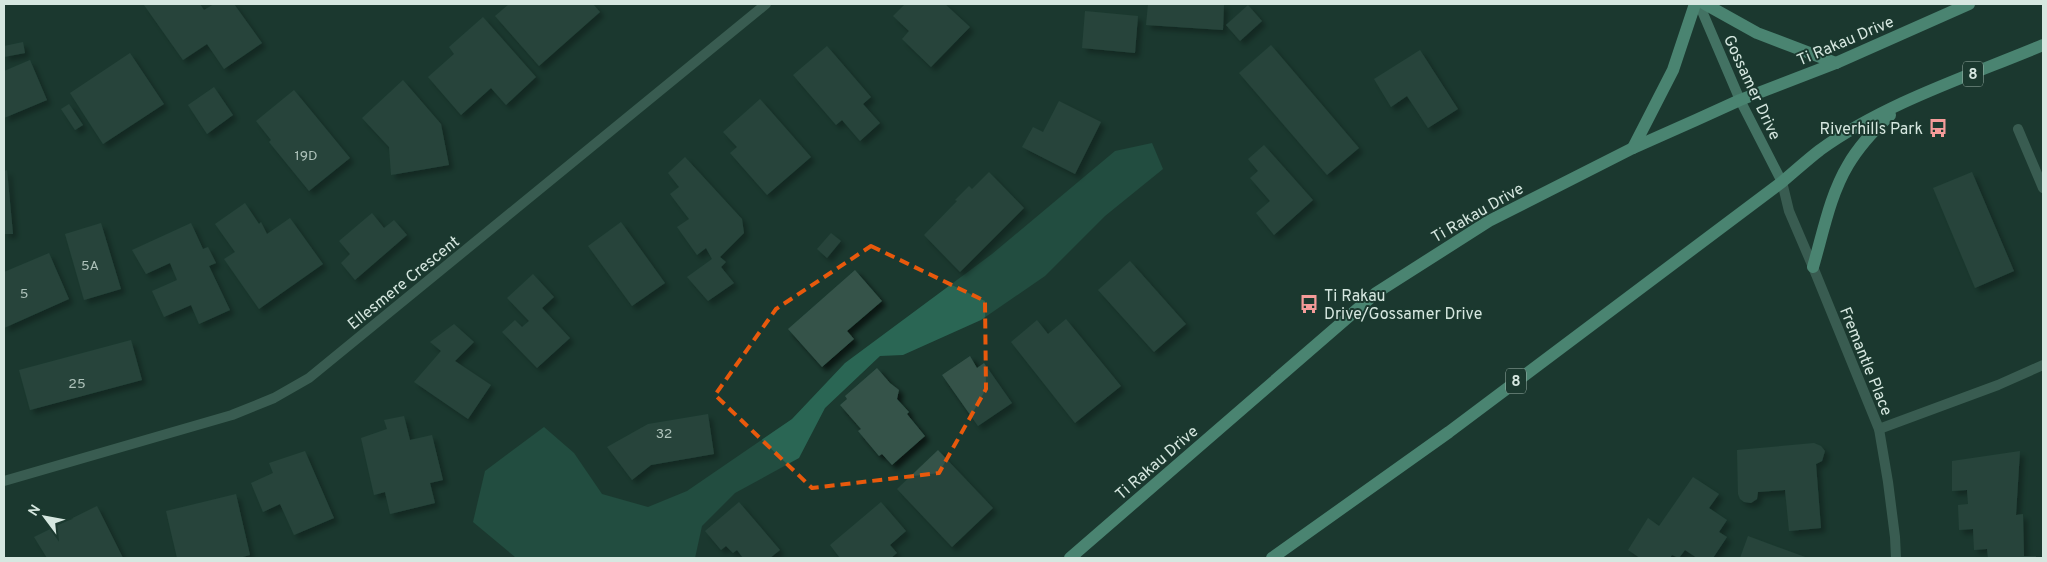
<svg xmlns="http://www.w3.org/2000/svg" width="2047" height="562" viewBox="0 0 2047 562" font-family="Overpass,sans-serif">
<defs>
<filter id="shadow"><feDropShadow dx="4.5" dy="4.5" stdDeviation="2.5" flood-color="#0009"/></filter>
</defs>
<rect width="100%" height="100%" fill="#1b392f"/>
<path fill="#2a6654" d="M1152,143L1163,169L1105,216L1045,276L981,320L903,355L880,356L825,408L799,458L735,493L702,526L695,558H520L515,557L473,522L485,471L544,427L574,453L602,494L648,507L687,491L792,419L845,363L992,254L1115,151Z"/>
<g fill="#345349" filter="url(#shadow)">
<path d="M146,4H200L204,10L214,4H234L262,43L224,69L207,44L183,60L144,5Z"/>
<path d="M509,4H593L600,12L539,66L495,16Z"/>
<path d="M905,4H945L970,27L931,67L902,39L909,31L893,16Z"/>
<path d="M1148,4H1224L1223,30L1146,25Z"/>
<path d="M1248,5L1262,21L1240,41L1226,25Z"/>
<path d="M1085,11L1138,16L1135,53L1082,48Z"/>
<path d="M483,17L536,77L506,105L491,88L461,115L428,77L454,54L449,47Z"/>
<path d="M23,42L25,53L4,57V46Z"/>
<path d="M1271,45L1359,148L1327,175L1239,73Z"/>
<path d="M827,46L871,97L863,104L880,123L860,141L842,120L836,125L793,75Z"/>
<path d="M1420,50L1458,109L1428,128L1407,96L1391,107L1374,79Z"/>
<path d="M130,53L164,104L103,144L70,93Z"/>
<path d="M30,60L47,100L4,118V71Z"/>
<path d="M403,80L441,124L449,165L391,175L389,147L362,118Z"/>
<path d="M214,87L233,115L207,134L188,105Z"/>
<path d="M294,90L350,158L309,191L269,142L271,140L256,121Z"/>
<path d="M760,99L811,157L767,195L730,153L737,147L723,132Z"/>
<path d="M1059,101L1101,122L1075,174L1022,147L1033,127L1043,132Z"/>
<path d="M69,104L83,125L75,130L61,109Z"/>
<path d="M1264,145L1313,200L1274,235L1256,213L1270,201L1250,178L1258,171L1248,159Z"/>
<path d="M685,157L742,219L744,233L720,257L726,262L721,267L734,283L708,301L687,277L712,259L706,248L697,255L677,227L689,219L670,194L679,187L668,173Z"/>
<path d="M7,170L13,234H4V171Z"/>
<path d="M989,172L1024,208L960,272L924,235L957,201L955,200L969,186L972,189Z"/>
<path d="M1972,172L2014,271L1975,288L1933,188Z"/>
<path d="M245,203L259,224L261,222L267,234L290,218L323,264L259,309L224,259L235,252L215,224Z"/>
<path d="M372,213L384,228L394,220L407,235L355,280L341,263L350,254L339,241Z"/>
<path d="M621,222L665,283L632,306L588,246Z"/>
<path d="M101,223L121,289L84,300L65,234Z"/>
<path d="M191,223L203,249L208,247L216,263L209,266L230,310L199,324L191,305L164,317L152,291L177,280L170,263L146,274L132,250Z"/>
<path d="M831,233L841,241L827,258L817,249Z"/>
<path d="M49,253L69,299L4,328V272Z"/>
<path d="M1130,261L1186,324L1154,352L1098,290Z"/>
<path d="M855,270L882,301L847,331L854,339L822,367L788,329Z"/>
<path d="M533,274L554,297L542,308L570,338L537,368L502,332L515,320L522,327L529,321L507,298Z"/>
<path d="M1066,319L1121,386L1075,423L1011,342L1037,320L1048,334Z"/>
<path d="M454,324L474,342L455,361L491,385L468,419L414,382L441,351L430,342Z"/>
<path d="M131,340L142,380L30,410L19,370Z"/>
<path d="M970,356L977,368L984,363L1012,403L978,426L942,375Z"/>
<path d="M877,368L890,383L899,390L897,399L909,412L907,414L925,436L892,465L882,454L879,456L858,431L861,429L840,405L847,399L845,396Z"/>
<path d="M708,414L714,454L651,465L632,480L607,447L648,424Z"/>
<path d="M404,416L410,440L432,435L443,480L430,483L435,503L390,514L385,492L374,495L361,438L387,429L384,420Z"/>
<path d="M1814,443L1821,446L1825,451L1822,461L1816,464L1821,528L1789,531L1785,490L1758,492L1757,499L1751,503L1744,502L1740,499L1738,494L1737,450Z"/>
<path d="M938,450L993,508L952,547L897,489Z"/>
<path d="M305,451L334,518L294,535L280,504L263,512L251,483L273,473L269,463Z"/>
<path d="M2020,451L2016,515L2023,514L2024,556H2036V558H1988L1987,549L1974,550L1973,529L1959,530L1958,505L1968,504L1967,490L1952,491V461Z"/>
<path d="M1693,477L1719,494L1709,508L1727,520L1719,532L1727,537L1713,558H1697L1685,550L1679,558L1672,555L1670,558H1640L1628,550L1648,518L1659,526Z"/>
<path d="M236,494L250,555L239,558H177L166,511Z"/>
<path d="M739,502L780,550L770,558H743L737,550L733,553L726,546L721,550L705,531Z"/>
<path d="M881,502L906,531L890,545L897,553L891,558H840L830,545Z"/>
<path d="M97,506L123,558H47L34,537Z"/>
<path d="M1748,536L1805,557L1804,558H1740Z"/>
</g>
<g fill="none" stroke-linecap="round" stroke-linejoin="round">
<g stroke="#5e887a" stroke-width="10">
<path d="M2018,129L2043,188"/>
<path d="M1879,429L1998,385L2043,365"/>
</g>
<g stroke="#5e887a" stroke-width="10">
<path d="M1782,182L1789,211L1813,267L1879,429L1888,482L1895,537L1896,558"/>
<path d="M4,481L232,415L274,398L309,378L766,4"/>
</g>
<path stroke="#74b9a2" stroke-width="10" d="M1699,4L1740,100L1782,182"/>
<g stroke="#83dfc1" stroke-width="12">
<path d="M1705,4L1757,33L1836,63"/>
<path d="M1633,148L1673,70L1695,4"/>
<path d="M1813,267C1823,233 1830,195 1848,165C1859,146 1874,130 1890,115"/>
<path d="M1070,558L1376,293L1489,221L1633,148L1696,120L1740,100L1836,63L1969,4"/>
<path d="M1272,558L1449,432L1782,182C1795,171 1807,160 1820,150C1885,103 1969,76 2043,45"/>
</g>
</g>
<path d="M0 0H2047V562H0ZM871,246L985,301L986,389L939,473L812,488L715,395L776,309Z" fill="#1b392f" fill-opacity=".55" fill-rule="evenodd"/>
<path fill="none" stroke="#e8590c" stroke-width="4" stroke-dasharray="10 6" stroke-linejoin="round" d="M871,246L985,301L986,389L939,473L812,488L715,395L776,309Z"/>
<defs>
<g id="bus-bare" transform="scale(1.5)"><path d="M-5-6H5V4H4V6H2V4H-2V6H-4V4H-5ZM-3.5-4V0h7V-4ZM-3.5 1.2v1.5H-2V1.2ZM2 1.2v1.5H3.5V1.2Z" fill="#f59b99" stroke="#1b392f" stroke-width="2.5" paint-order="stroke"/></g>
</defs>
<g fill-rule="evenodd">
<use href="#bus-bare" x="1938" y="128"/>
<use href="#bus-bare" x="1309" y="304"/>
</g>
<g text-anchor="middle" stroke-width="4" stroke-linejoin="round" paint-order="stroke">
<g font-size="14" fill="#aec2ba">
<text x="306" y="160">19D</text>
<text x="90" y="270">5A</text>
<text x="24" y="298">5</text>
<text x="77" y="388">25</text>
<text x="664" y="438">32</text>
</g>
<g fill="#1b392f" stroke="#9eb3ab" stroke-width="1">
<rect x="1963" y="61.5" width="20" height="25" rx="4"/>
<rect x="1506" y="368.5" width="20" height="25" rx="4"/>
</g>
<g font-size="15" font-weight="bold" fill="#d6e7e0">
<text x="1973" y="79">8</text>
<text x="1516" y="386">8</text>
</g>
<g font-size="16" fill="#d6e7e0" stroke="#1b392f">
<text transform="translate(1845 40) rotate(-23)" y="6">Ti Rakau Drive</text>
<text transform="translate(1753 87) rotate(65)" y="6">Gossamer Drive</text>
<text transform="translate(1477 212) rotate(-30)" y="6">Ti Rakau Drive</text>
<text transform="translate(403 282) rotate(-39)" y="6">Ellesmere Crescent</text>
<text transform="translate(1867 361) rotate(68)" y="6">Fremantle Place</text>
<text transform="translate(1156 462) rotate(-41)" y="6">Ti Rakau Drive</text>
</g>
<g font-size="16" fill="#d6e7e0" stroke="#1b392f" text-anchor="end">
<text x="1923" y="134">Riverhills Park</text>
<text x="1324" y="301" text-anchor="start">Ti Rakau<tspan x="1324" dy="18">Drive/Gossamer Drive</tspan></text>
</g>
</g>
<rect width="2047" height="562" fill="none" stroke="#d6e7e0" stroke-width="10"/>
<g transform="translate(45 517) rotate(302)" stroke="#1b392f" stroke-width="4" paint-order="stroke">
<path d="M0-4L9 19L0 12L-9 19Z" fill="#d6e7e0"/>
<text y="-8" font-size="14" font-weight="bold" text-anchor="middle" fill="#d6e7e0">N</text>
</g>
</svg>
